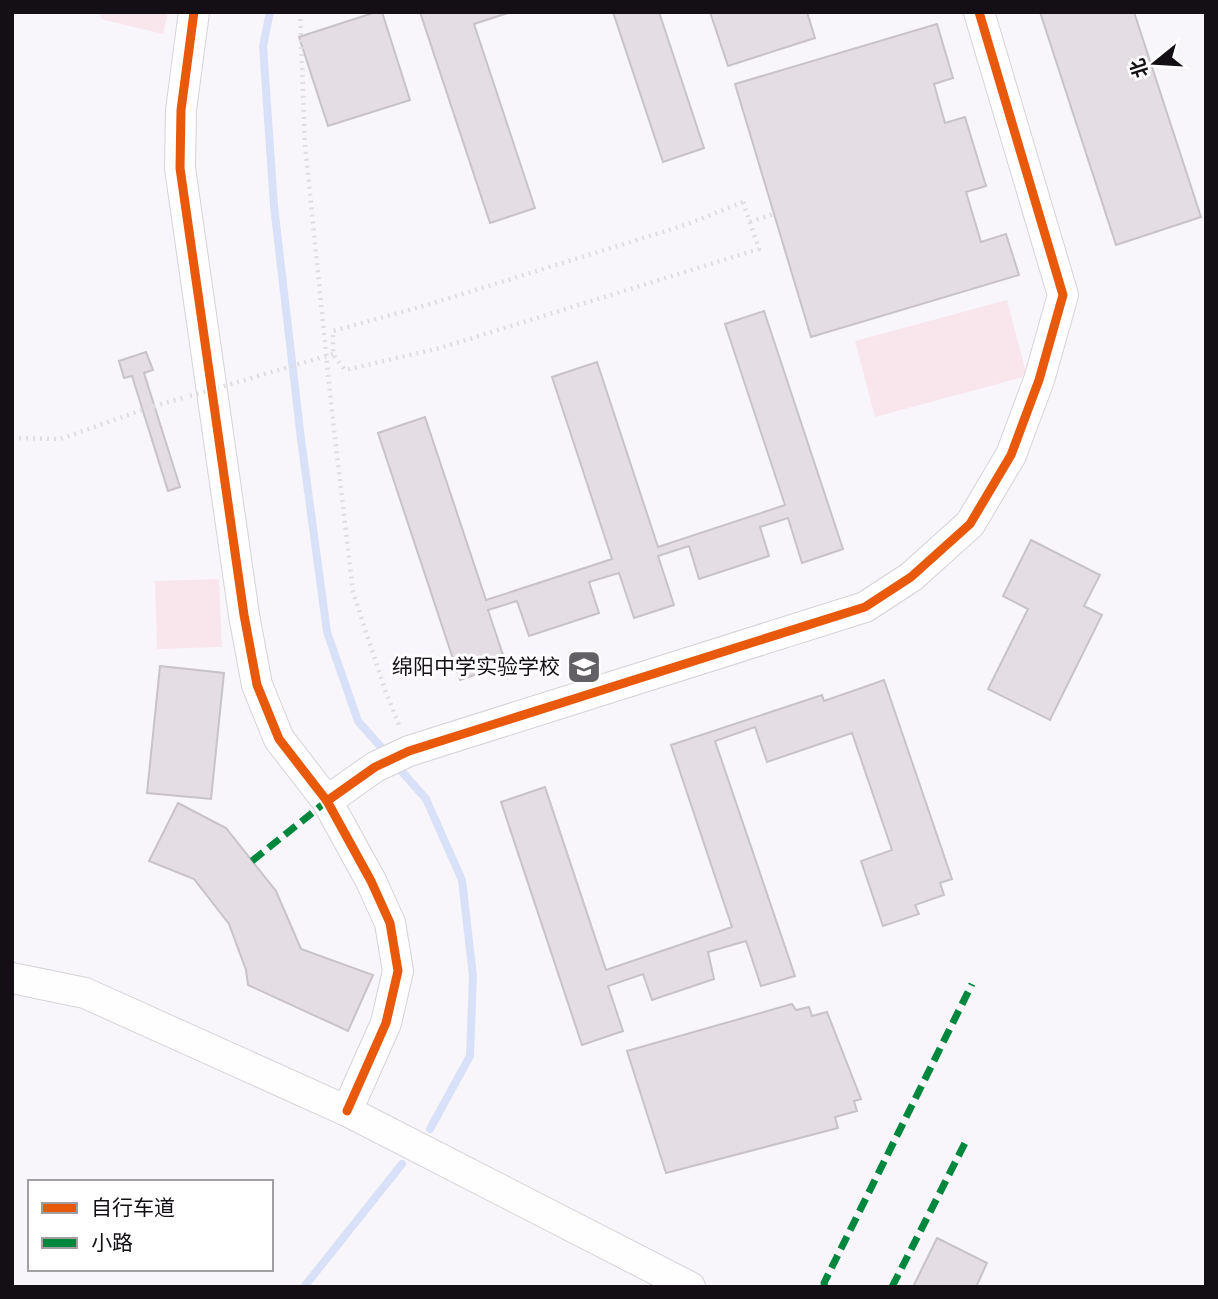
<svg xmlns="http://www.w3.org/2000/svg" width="1218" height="1299" viewBox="0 0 1218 1299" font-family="'Exo 2','Noto Sans SC',sans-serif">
<rect width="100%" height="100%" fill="#f8f6fa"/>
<g fill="#f9e6ed">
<path d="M100,12H168L163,34L101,19Z"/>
<path d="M1007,300L1027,376L875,417L855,341Z"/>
<path d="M219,579L222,647L157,649L155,581Z"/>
</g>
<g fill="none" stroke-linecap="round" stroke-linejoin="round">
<g stroke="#d9e1f9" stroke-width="8">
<path d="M270,12L263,46L274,206L301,439L327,632L358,721L388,755"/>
<path d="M396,765L426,799L462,880L473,976L470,1056L430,1129"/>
<path d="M304,1287L402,1164"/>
</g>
</g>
<g fill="#e4dde3" stroke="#c8c3c7" stroke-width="2">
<path d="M376,12H382L410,100L328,126L299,37Z"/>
<path d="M420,12H511L474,24L535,208L490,223Z"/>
<path d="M613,12H659L704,148L663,162Z"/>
<path d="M710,12H807L815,38L728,66Z"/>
<path d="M1040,12H1134L1201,217L1116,245Z"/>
<path d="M937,24L953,78L934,84L945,123L965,117L986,186L966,192L981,242L1006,234L1019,275L811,337L735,84Z"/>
<path d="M764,311L843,549L802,563L788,518L760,527L769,556L699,579L689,546L658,556L674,605L634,618L619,573L589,582L599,613L529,636L517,601L488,610L506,664L460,680L378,433L425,417L486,600L612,559L552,377L597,362L658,547L785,505L725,324Z"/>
<path d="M146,352L153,370L144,373L180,487L168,491L132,376L124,378L119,361Z"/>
<path d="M1031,540L1100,575L1084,606L1102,615L1050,720L988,689L1028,609L1003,596Z"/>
<path d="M160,666L224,673L211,799L147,793Z"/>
<path d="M884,680L952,879L940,883L944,895L915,905L919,914L883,926L861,861L892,850L852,733L767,762L755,727L715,741L795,976L761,986L746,941L708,952L714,979L652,1000L643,974L608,986L623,1031L582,1045L501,802L545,787L606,970L732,927L671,745L822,695L824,701Z"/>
<path d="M178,803L226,828L276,891L301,949L373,975L348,1031L248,985L246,970L229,924L194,879L149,861Z"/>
<path d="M792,1004L796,1010L809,1007L812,1016L827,1012L861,1099L854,1101L857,1111L835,1117L838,1128L666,1173L627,1051Z"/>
<path d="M937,1238L987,1263L976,1287H913Z"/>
</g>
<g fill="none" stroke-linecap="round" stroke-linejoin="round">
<g stroke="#d6d3d8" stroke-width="32">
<g id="street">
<path d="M194,12L181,110L180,168L244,615L257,685L279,739L327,801L371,881L390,923L398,971L386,1023L347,1111"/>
<path d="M327,801L375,767L409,751L865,607L911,577L970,524L1011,455L1039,380L1063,295L979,12"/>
<path d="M12,978L85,993L347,1111L690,1287"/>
</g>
</g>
<g stroke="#dedddf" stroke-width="4.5" stroke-dasharray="2 5" stroke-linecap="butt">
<path d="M300,12L305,144L332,412L353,592L385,690L399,725"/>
<path d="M743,202L759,249L440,348L345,370L333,354V331L427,305L685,225Z"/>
<path d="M750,222L774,214"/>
<path d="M12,438L60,439L148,408L186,397"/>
</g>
<use href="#street" stroke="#fefefe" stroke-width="30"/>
<path stroke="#dedddf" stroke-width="4.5" stroke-dasharray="2 5" stroke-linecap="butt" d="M190,396L333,354"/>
<g stroke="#00873e" stroke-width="7" stroke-dasharray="14 7" stroke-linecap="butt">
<path d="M252,861L327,801"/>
<path d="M825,1287L824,1283L972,984"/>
<path d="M892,1287L966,1141"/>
</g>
<g stroke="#fff" stroke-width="13">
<g id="cycleway">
<path d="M194,12L181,110L180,168L244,615L257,685L279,739L327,801L371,881L390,923L398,971L386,1023L347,1111"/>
<path d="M327,801L375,767L409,751L865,607L911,577L970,524L1011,455L1039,380L1063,295L979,12"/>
</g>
</g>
<use href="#cycleway" stroke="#e8590c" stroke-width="9"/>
</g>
<defs>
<g id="school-square" transform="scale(1.75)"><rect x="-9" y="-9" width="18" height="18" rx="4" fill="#636065" stroke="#fff"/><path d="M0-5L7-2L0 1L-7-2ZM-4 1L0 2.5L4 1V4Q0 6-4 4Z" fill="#fff"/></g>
</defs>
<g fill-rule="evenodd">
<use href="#school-square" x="584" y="667"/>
</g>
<g text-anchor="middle" stroke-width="6" stroke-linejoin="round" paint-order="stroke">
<g font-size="21" fill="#130f15" stroke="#fff" text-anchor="end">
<text x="560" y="674">绵阳中学实验学校</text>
</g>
</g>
<rect width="1218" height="1299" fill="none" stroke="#130f15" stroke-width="28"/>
<rect x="28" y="1180" width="245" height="91" fill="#ffffff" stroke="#a19fa1" stroke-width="2"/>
<rect x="42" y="1203" width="35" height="10" fill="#e8590c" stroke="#a19fa1" stroke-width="2"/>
<text x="91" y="1215" font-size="21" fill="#130f15">自行车道</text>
<rect x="42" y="1238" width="35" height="10" fill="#00873e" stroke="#a19fa1" stroke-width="2"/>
<text x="91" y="1250" font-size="21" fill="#130f15">小路</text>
<g transform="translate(1155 63) rotate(252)" stroke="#ffffff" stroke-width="5" paint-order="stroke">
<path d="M0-5L12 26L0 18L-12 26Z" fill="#130f15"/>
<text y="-10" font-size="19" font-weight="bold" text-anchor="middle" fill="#130f15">北</text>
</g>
</svg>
